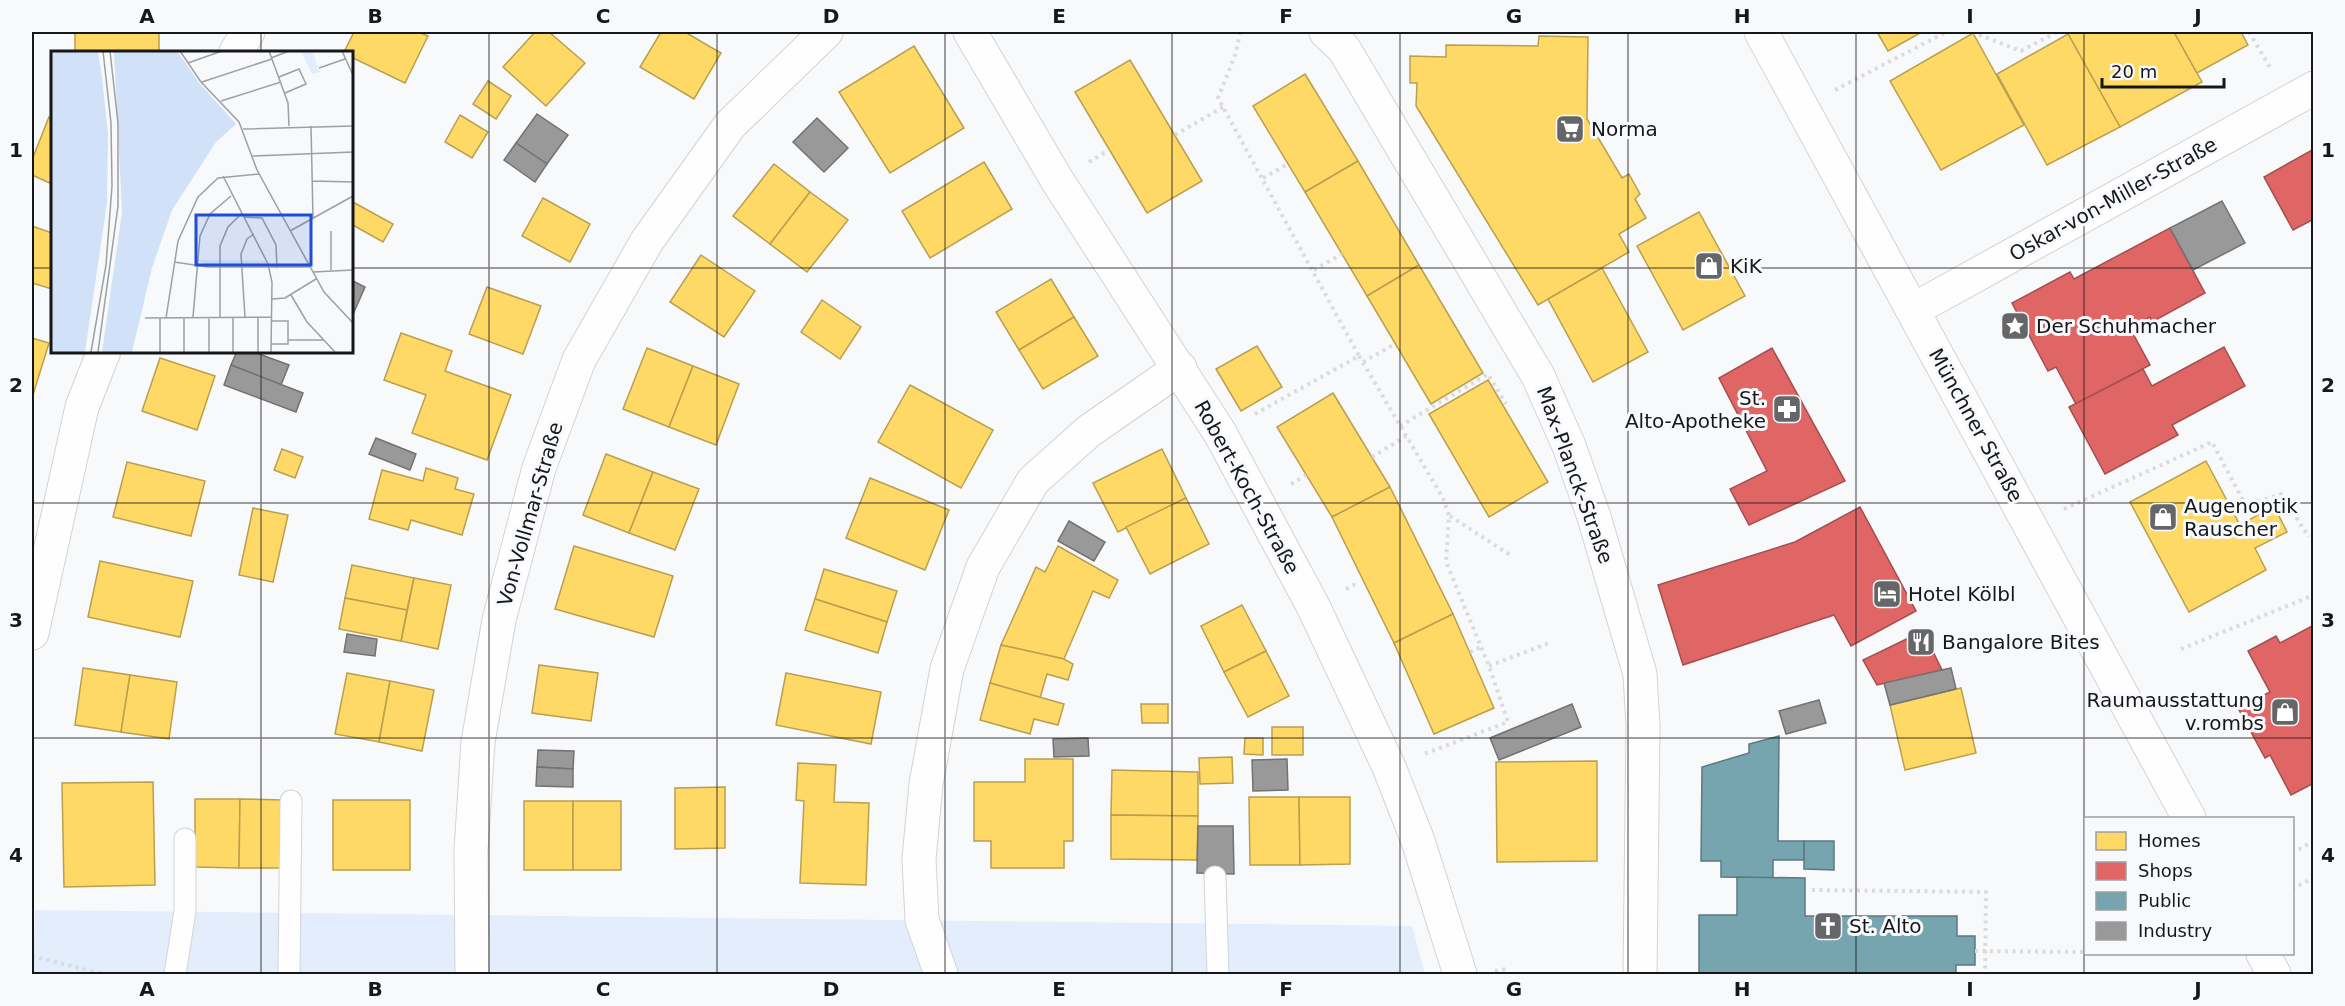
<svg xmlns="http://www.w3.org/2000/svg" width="2345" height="1006" viewBox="0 0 2345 1006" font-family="'DejaVu Sans',sans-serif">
<rect width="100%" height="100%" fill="#f8f9fb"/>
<path fill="#e3edfc" d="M35,910L1412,926L1425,974H33Z"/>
<g fill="#ffd966" stroke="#b99f4f" stroke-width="1.5">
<rect x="75" y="32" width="84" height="20"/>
<path d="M354,32H418L428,36L405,83L351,57V52H344Z"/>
<path d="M535,32H549L585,63L546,106L503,67Z"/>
<path d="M661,32H685L721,53L694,99L640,67Z"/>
<path d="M1877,32H1922L1888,51Z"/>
<path d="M2072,32H2174L2202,82L2120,127L2068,34Z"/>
<path d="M2174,32H2241L2248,45L2197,73Z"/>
<path d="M1973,33L2024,125L1941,170L1890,81Z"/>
<path d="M2068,34L2120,127L2047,165L1997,74Z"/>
<path d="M1539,36L1588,37L1587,119L1622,178L1629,174L1640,194L1635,199L1646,218L1619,234L1629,252L1538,305L1416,106L1417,83H1410V56L1446,57V45L1538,46Z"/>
<path d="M914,46L964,128L890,173L839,92Z"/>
<path d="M1130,60L1202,181L1147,213L1075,92Z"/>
<path d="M1305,74L1358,161L1305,192L1253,106Z"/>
<path d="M488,81L511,96L496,119L473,104Z"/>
<path d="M460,115L488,132L472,158L445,142Z"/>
<path d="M49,117L52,119V184L32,175V160Z"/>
<path d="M1358,161L1419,265L1367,296L1305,192Z"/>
<path d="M984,162L1012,209L930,258L902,211Z"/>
<path d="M774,164L810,192L770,244L733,216Z"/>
<path d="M810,192L848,220L807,272L770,244Z"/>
<path d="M543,198L590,224L570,262L522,236Z"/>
<path d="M351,201L393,224L383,242L351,224Z"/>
<path d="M1699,212L1745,296L1683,330L1637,246Z"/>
<path d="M32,226L52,233V289L32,283Z"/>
<path d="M701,255L755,291L724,337L670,302Z"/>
<path d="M1419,265L1483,373L1431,404L1367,296Z"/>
<path d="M1602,268L1648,352L1593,382L1548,299Z"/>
<path d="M1051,279L1074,317L1019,350L996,312Z"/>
<path d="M487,287L541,306L523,354L469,334Z"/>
<path d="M822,300L861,327L840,359L801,332Z"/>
<path d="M1074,317L1098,356L1043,389L1019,350Z"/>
<path d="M401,333L452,351L445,371L511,395L487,460L412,433L426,395L384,380Z"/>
<path d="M32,338L49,343L32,398Z"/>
<path d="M1257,346L1282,387L1241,411L1216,369Z"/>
<path d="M647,348L693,366L669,427L623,409Z"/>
<path d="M160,358L215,376L197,430L142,411Z"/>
<path d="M693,366L739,384L716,445L669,427Z"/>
<path d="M1488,380L1548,482L1489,517L1429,414Z"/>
<path d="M910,385L993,430L961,488L878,442Z"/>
<path d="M1333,393L1390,487L1332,517L1277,427Z"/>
<path d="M282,449L303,457L295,478L274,470Z"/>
<path d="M1162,449L1186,498L1118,532L1093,483Z"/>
<path d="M606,454L653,472L629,533L583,515Z"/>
<path d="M2206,461L2240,525L2274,506L2287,532L2255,548L2266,570L2189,612L2130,502Z"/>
<path d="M127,462L205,481L191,536L113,517Z"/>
<path d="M426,468L458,478L455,489L474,494L462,535L411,520L408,530L369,519L382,470L423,481Z"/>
<path d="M653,472L699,489L675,550L629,533Z"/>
<path d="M870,478L949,510L925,570L846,538Z"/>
<path d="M1390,487L1453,614L1394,643L1332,517Z"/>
<path d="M1186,498L1209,544L1150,574L1126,527Z"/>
<path d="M253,508L288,515L273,582L239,575Z"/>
<path d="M574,546L673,576L654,637L555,609Z"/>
<path d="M1058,546L1118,580L1109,598L1093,591L1064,659L1001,645L1036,567L1045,572Z"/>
<path d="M100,561L193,581L180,637L88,617Z"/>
<path d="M352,565L414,578L407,610L345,598Z"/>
<path d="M824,569L897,591L887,622L815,599Z"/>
<path d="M414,578L451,585L438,649L401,641Z"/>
<path d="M345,598L407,610L401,641L339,629Z"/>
<path d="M815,599L887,622L878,653L805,630Z"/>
<path d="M1242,605L1266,651L1224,672L1201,626Z"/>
<path d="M1453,614L1494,708L1434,734L1394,643Z"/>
<path d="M1001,645L1064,659L1073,664L1068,680L1047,674L1040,698L990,683Z"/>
<path d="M1266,651L1289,696L1248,717L1224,672Z"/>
<path d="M539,665L598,673L591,721L532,713Z"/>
<path d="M83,668L130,675L121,732L75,725Z"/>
<path d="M347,673L390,681L379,742L335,734Z"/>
<path d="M786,673L881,692L871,744L776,725Z"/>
<path d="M130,675L177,682L169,739L121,732Z"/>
<path d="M390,681L434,690L422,751L379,742Z"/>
<path d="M990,683L1064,704L1058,725L1034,719L1030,734L980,720Z"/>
<path d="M1961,688L1976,753L1905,770L1890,705Z"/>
<path d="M1141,704H1168V723H1142Z"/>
<rect x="1272" y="727" width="31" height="28"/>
<path d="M1245,738H1263V755L1244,754Z"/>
<path d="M1232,757L1233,783L1200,784L1199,758Z"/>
<path d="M1025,759H1073V841H1064V868H991V841H974V782H1025Z"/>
<path d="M1597,761V861L1497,862L1496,762Z"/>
<path d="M798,763L836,765L834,802L869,803L866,885L800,883L804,801L796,800Z"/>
<path d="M1112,770L1198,772V816L1111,815Z"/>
<path d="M153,782L155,885L64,887L62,783Z"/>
<path d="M725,787V848L675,849V788Z"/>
<path d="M1249,797H1299L1300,865H1250Z"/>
<path d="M1299,797H1350V864L1300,865Z"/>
<path d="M195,799H240L239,868L195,867Z"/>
<path d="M240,799L284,800L283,868H239Z"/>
<rect x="333" y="800" width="77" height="70"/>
<rect x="524" y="801" width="49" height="69"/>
<rect x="573" y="801" width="48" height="69"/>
<path d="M1111,815L1198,816L1197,860L1111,859Z"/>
</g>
<g fill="#e06666" stroke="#a34e4f" stroke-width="1.5">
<path d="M2314,149V219L2293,230L2264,177Z"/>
<path d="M2170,228L2205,293L2152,322L2150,317L2130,328L2150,365L2076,404L2056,367L2048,371L2012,303L2070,272L2074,279Z"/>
<path d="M2224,347L2245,386L2172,425L2178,435L2105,474L2069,407L2143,369L2152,386Z"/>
<path d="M1772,348L1845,481L1749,525L1730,489L1767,471L1719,378Z"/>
<path d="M1860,507L1916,611L1851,646L1834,615L1683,665L1658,585L1795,542Z"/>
<path d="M2314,625V783L2291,795L2270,755L2265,758L2238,708L2270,692L2248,651L2276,636L2280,643Z"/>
<path d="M1923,631L1942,670L1877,685L1863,660Z"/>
</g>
<g fill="#76a5af" stroke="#597a82" stroke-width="1.5">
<path d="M1779,736L1778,841H1804V860H1773V878L1721,877V861H1701L1702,767L1749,753V744Z"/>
<path d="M1804,841H1834V870L1804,869Z"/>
<path d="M1737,877L1805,878V916H1957V936H1975V965H1956V974H1699V915H1737Z"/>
</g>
<g fill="#999" stroke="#727272" stroke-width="1.5">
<path d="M537,114L568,135L547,164L516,143Z"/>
<path d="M817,118L848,148L824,172L793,142Z"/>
<path d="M516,143L547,164L535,182L504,160Z"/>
<path d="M2222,201L2245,243L2193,270L2170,228Z"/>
<path d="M351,280L365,287L351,319Z"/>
<path d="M237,351H251L289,365L281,385L231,365Z"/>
<path d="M231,365L303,393L296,412L224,385Z"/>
<path d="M376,438L416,454L410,470L369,454Z"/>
<path d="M1069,521L1105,542L1094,561L1058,541Z"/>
<path d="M347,634L377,639L375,656L344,652Z"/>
<path d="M1951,668L1956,689L1890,705L1884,683Z"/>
<path d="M1819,700L1826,723L1786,734L1779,711Z"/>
<path d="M1572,704L1581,727L1499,760L1490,738Z"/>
<path d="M1088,738L1089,756L1054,757L1053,739Z"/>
<path d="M538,750L574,751L573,769L537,767Z"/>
<path d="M1287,759L1288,790L1253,791L1252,760Z"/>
<path d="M537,767L573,769V787L536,786Z"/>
<path d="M1198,826H1233L1234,874L1197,873Z"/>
</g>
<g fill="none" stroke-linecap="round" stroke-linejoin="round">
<g stroke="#d2d3d4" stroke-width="23">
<g id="lane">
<path d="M1215,877L1218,974"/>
<path d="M175,974L185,911V839"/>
<path d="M289,974L291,801"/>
</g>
</g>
<g stroke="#d2d3d4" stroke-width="35">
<g id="street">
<path d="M970,32L1057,180L1220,433L1313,606L1389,767L1418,841L1460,974"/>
<path d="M1326,32L1344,49L1538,376L1569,446L1594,517L1640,674L1643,727L1640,974"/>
<path d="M236,52L248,32"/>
<path d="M1913,310L2314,88"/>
<path d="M32,633L82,407L104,351"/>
<path d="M472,974L471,850L478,742L499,620L539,468L579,360L647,241L730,125L826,32"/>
<path d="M941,974L922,920L919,859L926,784L947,669L983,567L1033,481L1089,431L1180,368"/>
</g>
</g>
<g stroke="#d2d3d4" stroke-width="35">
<g id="secondary">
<path d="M1761,32L2189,818"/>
<path d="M2263,954L2274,974"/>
</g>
</g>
<g stroke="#dbdbdc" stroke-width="4" stroke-dasharray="3 4.5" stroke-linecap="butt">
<path d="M1240,32L1236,53L1218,98L1359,356L1253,415"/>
<path d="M1972,32L2021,51L2057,32"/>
<path d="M2249,32L2271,69"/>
<path d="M1835,90L1946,32"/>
<path d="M1175,135L1223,107"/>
<path d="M1089,162L1109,150"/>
<path d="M1263,178L1288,164"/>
<path d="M1314,270L1342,254"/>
<path d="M1359,356L1443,498L1449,516L1446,562L1489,666L1508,722L1424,754"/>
<path d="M1363,362L1395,344"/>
<path d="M1400,426L1488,374L1506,404"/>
<path d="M1372,457L1406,436"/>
<path d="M1291,484L1306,475"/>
<path d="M2064,509L2212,442L2246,506L2281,494L2309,537"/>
<path d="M1450,516L1510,555"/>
<path d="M1346,589L1359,582"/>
<path d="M2181,649L2314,595"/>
<path d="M1470,652L1481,647"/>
<path d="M1489,666L1549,643"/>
<path d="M2292,853L2314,841"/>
<path d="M2292,889L2311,879"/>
<path d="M1812,890L1986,892L1985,974"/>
<path d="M1975,951L2086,952"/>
<path d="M32,956L103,974"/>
<path d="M1495,971L1506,969"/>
</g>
<use href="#lane" stroke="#fefefe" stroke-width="21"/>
<use href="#street" stroke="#fefefe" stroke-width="33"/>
<use href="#secondary" stroke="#fefefe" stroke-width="33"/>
</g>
<path fill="none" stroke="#161718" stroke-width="1.5" stroke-opacity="0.55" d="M261,32V52M489,32V974M717,32V974M945,32V974M1172,32V974M1400,32V974M1628,32V974M1856,32V974M2084,32V974M32,268H52M351,268H2314M261,351V974M32,503H2314M32,738H2314"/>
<defs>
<g id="supermarket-square" transform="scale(1.5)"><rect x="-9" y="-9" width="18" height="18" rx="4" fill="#656667" stroke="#f7f9fc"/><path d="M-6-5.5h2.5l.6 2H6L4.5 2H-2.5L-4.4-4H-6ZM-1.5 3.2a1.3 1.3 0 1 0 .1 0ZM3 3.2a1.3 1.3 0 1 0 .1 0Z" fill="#fff"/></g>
<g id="shop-square" transform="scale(1.5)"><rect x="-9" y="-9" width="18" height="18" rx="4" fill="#656667" stroke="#f7f9fc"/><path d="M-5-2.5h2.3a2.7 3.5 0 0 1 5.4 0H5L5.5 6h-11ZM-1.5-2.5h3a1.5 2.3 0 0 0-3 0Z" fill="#fff"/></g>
<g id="sight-square" transform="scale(1.5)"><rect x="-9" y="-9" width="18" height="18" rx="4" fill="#656667" stroke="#f7f9fc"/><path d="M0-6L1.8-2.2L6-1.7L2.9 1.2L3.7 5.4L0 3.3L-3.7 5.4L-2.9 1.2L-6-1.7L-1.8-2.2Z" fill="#fff"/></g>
<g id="pharmacy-square" transform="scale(1.5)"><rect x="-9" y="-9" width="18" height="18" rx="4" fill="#656667" stroke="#f7f9fc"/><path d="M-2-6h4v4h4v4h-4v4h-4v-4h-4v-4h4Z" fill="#fff"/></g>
<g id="hotel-square" transform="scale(1.5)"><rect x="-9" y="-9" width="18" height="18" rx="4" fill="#656667" stroke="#f7f9fc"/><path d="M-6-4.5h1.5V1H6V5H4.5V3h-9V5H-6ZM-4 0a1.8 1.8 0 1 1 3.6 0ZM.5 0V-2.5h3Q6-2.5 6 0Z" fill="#fff"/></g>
<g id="restaurant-square" transform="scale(1.5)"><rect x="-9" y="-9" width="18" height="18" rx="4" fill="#656667" stroke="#f7f9fc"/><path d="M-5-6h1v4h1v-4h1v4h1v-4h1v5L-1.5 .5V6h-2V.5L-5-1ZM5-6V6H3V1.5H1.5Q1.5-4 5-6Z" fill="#fff"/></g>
<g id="church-square" transform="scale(1.5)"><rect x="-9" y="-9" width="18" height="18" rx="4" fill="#656667" stroke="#f7f9fc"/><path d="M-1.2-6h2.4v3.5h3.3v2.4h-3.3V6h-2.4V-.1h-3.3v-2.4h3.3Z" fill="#fff"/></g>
</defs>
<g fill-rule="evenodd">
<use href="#supermarket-square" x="1570" y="129"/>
<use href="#shop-square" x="1709" y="266"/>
<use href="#sight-square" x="2015" y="326"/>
<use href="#pharmacy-square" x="1787" y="409"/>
<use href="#shop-square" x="2163" y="517"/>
<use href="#hotel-square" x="1887" y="594"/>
<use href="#restaurant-square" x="1921" y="642"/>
<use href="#shop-square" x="2285" y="712"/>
<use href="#church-square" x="1828" y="926"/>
</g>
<g text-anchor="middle" stroke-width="6" stroke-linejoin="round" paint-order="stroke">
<g font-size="20" fill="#161718" stroke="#f7f9fc" text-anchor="start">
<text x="1591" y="136">Norma</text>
<text x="1730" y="273">KiK</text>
<text x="2036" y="333">Der Schuhmacher</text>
<text x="1766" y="405" text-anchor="end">St.<tspan x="1766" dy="23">Alto-Apotheke</tspan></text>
<text x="2184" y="513">Augenoptik<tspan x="2184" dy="23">Rauscher</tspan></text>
<text x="1908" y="601">Hotel Kölbl</text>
<text x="1942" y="649">Bangalore Bites</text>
<text x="2264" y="707" text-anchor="end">Raumausstattung<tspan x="2264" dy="23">v.rombs</tspan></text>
<text x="1849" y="933">St. Alto</text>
</g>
<g font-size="20" fill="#161718" stroke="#f7f9fc">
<text transform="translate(2113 199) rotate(-29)" y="7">Oskar-von-Miller-Straße</text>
<text transform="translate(1976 425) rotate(61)" y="7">Münchner Straße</text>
<text transform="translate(1575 475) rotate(70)" y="7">Max-Planck-Straße</text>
<text transform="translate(1247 487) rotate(61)" y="7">Robert-Koch-Straße</text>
<text transform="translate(530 514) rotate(-74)" y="7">Von-Vollmar-Straße</text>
</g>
</g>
<g transform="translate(51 51)">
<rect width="302" height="302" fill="#f8f9fb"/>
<path d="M250,0H261L269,21L261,23ZM146,209L214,210L215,214L157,215Z" fill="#e3edfc"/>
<path d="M0,0H47L51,26L57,83L56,152L34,301H0ZM63,0H126L149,33L185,73L165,91L121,159L101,217L81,301H51L71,161Z" fill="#d0e1f8"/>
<path fill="none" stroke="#9e9fa0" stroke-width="1.5" d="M129,0L150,31L188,71L206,119L273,241L302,272M218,0L237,52L238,75M291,0L302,24M220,7L238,0M137,12L171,0M268,17L294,8M228,26L248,18L255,33L234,42M151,31L221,8M170,50L230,31M260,75L262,167M192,78L302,75M201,105L302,101M172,125L217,213L221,231L220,301M261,130L302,131M193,166L211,167L225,194L226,217M239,180L302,145M123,211L157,216H259M280,219V180M262,221L302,219M240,244L256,271L284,301M221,248L234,247L265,228M133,266V301M142,266L149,185L159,163L180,145M158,266V301M169,266V195L177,176L191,162M182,266V301M194,266L190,203L196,188L203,183M94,267L221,266M109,267V301M115,267L127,190L147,146L167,127L208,123M237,289H272M220,293H237V270H221M40,301L55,214L61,135L60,72L52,0M47,301L67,155V72L59,0M207,301V266"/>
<path fill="#1d4ed8" fill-opacity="0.15" stroke="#1d4ed8" stroke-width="3" d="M145,164H260V214H145Z"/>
<rect width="302" height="302" fill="none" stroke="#161718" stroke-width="3"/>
</g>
<rect width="2345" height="1006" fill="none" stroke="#f7f9fc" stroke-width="66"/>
<rect x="2084" y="817" width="210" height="138" fill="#f7f9fc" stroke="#9d9fa1" stroke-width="1.5"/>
<rect x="2096" y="832" width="30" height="18" fill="#ffd966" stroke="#9d9fa1" stroke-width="1.5"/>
<text x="2138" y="847" font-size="18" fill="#161718">Homes</text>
<rect x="2096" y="862" width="30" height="18" fill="#e06666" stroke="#9d9fa1" stroke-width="1.5"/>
<text x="2138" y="877" font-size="18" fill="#161718">Shops</text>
<rect x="2096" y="892" width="30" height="18" fill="#76a5af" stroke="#9d9fa1" stroke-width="1.5"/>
<text x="2138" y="907" font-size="18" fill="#161718">Public</text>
<rect x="2096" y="922" width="30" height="18" fill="#999999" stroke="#9d9fa1" stroke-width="1.5"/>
<text x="2138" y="937" font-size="18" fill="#161718">Industry</text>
<path d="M2102 78v9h122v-9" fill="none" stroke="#161718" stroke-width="3"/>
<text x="2111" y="78" font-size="18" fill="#161718" stroke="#f7f9fc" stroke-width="4.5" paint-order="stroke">20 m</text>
<rect x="33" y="33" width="2279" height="940" fill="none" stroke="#161718" stroke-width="2"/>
<g font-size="20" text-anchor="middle" font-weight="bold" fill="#161718">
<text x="147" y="23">A</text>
<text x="375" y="23">B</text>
<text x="603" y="23">C</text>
<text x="831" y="23">D</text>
<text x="1059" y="23">E</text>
<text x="1286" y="23">F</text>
<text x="1514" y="23">G</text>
<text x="1742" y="23">H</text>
<text x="1970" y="23">I</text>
<text x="2198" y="23">J</text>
<text x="16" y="157">1</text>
<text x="2328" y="157">1</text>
<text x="16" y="392">2</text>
<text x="2328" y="392">2</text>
<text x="16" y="627">3</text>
<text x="2328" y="627">3</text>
<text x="16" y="862">4</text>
<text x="2328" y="862">4</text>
<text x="147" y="996">A</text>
<text x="375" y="996">B</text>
<text x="603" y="996">C</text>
<text x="831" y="996">D</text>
<text x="1059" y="996">E</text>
<text x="1286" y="996">F</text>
<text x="1514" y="996">G</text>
<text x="1742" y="996">H</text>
<text x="1970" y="996">I</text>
<text x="2198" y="996">J</text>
</g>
</svg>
